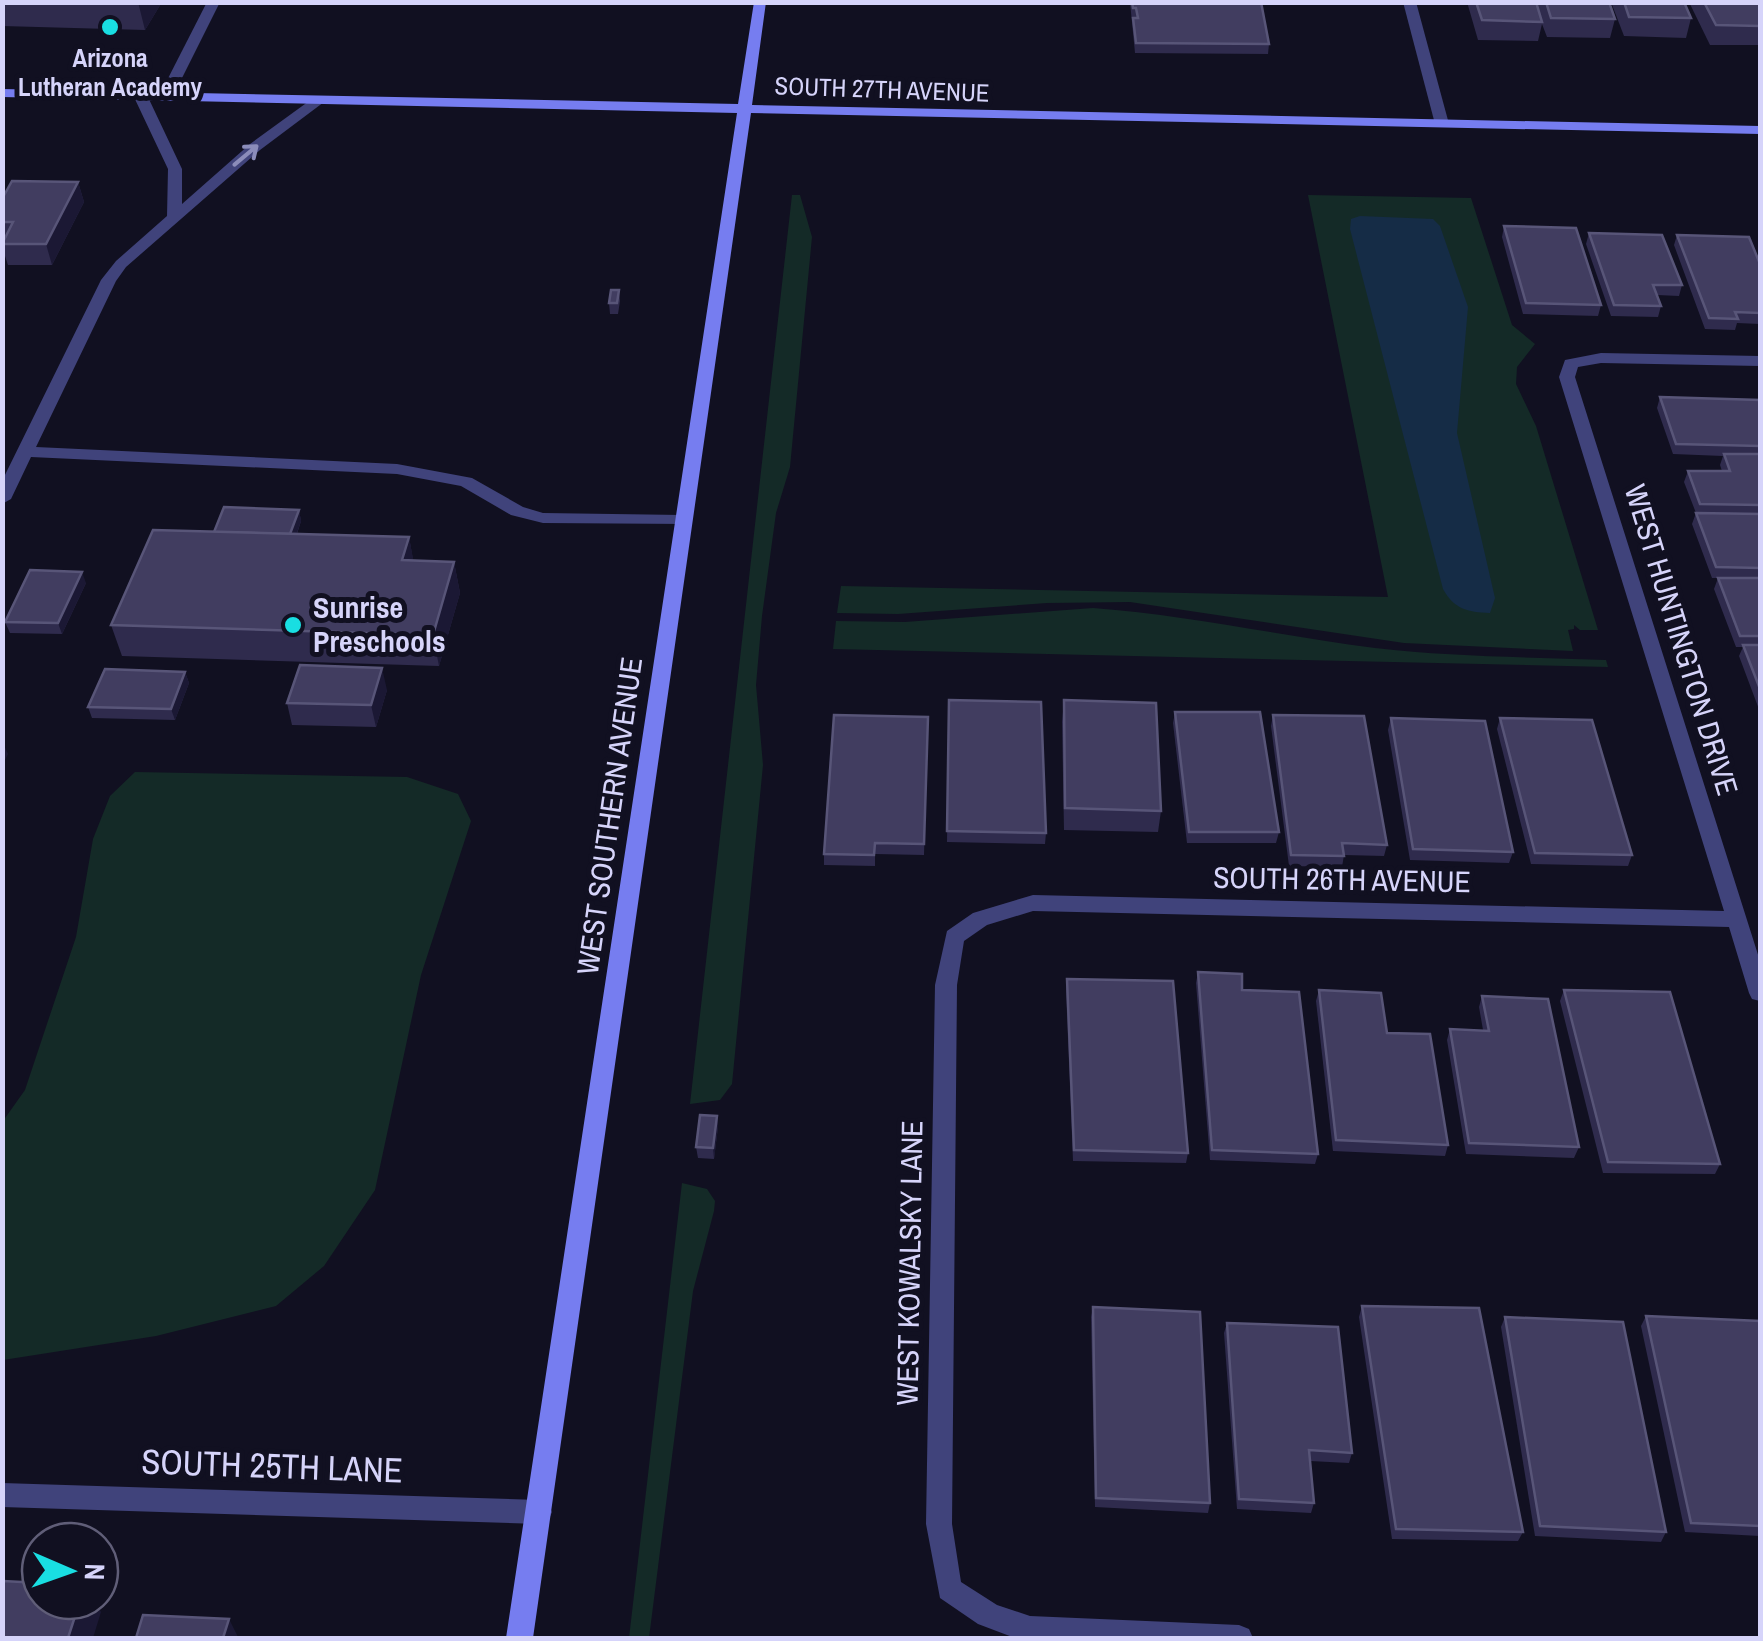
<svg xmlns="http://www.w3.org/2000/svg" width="1763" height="1641" viewBox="0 0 1763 1641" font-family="'Archivo Narrow',sans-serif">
<rect width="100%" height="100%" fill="#111021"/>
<g fill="#142a27">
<path d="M792,195H800L812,237L790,467L776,513L762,616L756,685L763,765L732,1084L720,1100L690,1104Z"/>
<path d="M1308,195L1471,198L1512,325L1535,344L1517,367L1516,384L1536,426L1598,630H1580L1574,625V629L1568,630L1573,651L1404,643L1130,602L1047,603L898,614L837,613L841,586L1388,597Z"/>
<path d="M1093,608C1188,615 1281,636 1375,648C1452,657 1529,657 1606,660L1608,667L833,649L836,621L905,622Z"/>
<path d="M135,772L407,777L458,794L471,821L421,975L375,1190L324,1266L276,1306L156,1336L3,1360V1121L25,1090L76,937L93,839L110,796Z"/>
<path d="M682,1183L707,1189L715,1201L714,1211L693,1291L649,1638H629Z"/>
</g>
<path fill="#152c46" d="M1360,216L1433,219L1440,226L1468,307L1457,433L1495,598L1490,613C1467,612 1454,609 1443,589L1350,229L1351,219Z"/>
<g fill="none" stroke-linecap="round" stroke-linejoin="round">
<g fill="#40437b" fill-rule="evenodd">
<path d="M207,2H220L173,96L161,99L159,96Z"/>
<path d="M140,91L147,95L182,169V204L250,144L316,96L328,99L260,150L126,267L116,281L36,447L397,464L472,478L523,507L543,513L682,515L688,516L691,520L688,524L543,523L511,515L461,486L397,474L31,457L11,499L2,504V481L101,280L116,261L167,216L168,169L133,95Z"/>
</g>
<g fill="#40437b" fill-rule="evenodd">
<path d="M1403,2H1416L1449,124L1447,127L1435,124Z"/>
<path d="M1601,353L1760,356V366L1601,363L1578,367L1575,377L1760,961V1001L1752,999L1749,993L1729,927L1033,911L987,925L964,941L957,985L952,1524L961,1582L997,1605L1030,1616L1239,1625L1249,1629L1253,1638H1015L978,1624L940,1598L926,1524L935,985L947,931L973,913L1033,895L1724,911L1559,377L1565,360Z"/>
<path d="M2,1483L539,1500L548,1503L552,1512L548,1521L539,1524L2,1507Z"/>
</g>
<path fill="#767df0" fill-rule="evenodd" d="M754,2H766L752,105L1760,126V134L751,113L533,1638H506L737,113L2,97V89L738,104Z"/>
</g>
<g fill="#2f2b4d">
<path d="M2,2H162L145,30L2,26Z"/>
<path d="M1130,2H1261L1269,44L1268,54L1135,53Z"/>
<path d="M1467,2H1609L1615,19L1610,38L1547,37L1542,24L1538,41L1478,40Z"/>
<path d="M1611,2H1684L1691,18L1686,38L1624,36Z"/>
<path d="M1689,2H1760V45H1710Z"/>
<path d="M78,182L84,202L52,265H8L2,247V199Z"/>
<path d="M1504,226L1601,305L1598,316L1523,314L1502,237Z"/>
<path d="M1589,233L1682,285L1679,296L1657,295L1661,306L1658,317L1611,316L1586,244Z"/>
<path d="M1677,235L1760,264V324L1737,323L1735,330L1705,329L1674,245Z"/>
<path d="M619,290L620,301L618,314H610L609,303Z"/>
<path d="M1660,397L1760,400V712L1739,656L1743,647H1736L1714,589L1718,578H1712L1692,524L1696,513L1684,482L1688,471H1722L1720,465L1723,456L1673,454L1657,408Z"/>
<path d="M299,510L301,521L297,534L409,537L413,560L454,562L460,593L439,666L122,656L111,625L214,532Z"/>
<path d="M86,583L62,634L10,633L5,622Z"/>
<path d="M185,672L189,683L175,720L92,718L88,707Z"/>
<path d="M387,690L376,727L292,725L287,703Z"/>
<path d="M949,700L1046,833L1045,844L947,842Z"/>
<path d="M1064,700L1161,811L1158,832L1064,830L1062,722Z"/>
<path d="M1175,712L1279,832L1276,843H1187L1173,723Z"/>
<path d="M1273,715L1387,845L1384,856L1344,855L1342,867L1289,866L1271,726Z"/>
<path d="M928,717L924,855L875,854V866L824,865V854Z"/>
<path d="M1391,718L1513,852L1509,863L1410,860L1388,730Z"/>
<path d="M1500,718L1632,855L1628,866L1531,864L1497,729Z"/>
<path d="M1198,972L1242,990L1318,1154L1315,1164L1210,1160L1196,983Z"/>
<path d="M1067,979L1188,1153L1186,1163L1073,1161L1066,990Z"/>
<path d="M1319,990L1387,1033L1448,1145L1445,1156L1333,1151L1316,1001Z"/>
<path d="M1564,990L1720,1164L1715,1174L1603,1173L1560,1001Z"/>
<path d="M1482,996L1579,1147L1574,1158L1466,1154L1447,1040L1450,1029L1483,1030L1479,1007Z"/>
<path d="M717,1116L718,1127L714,1159L698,1158L696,1147Z"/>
<path d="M1362,1306L1523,1532L1518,1541L1392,1539L1359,1317Z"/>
<path d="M1093,1307L1210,1503L1208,1513L1095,1507L1091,1317Z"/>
<path d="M1646,1316L1760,1321V1536L1685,1532L1641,1326Z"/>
<path d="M1505,1317L1666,1532L1661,1542L1535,1536L1501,1327Z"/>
<path d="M1227,1323L1352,1453L1349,1463L1310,1461L1314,1503L1311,1513L1237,1509L1224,1333Z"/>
</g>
<g fill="#1b1834">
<path d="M138,2H162L145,30Z"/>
<path d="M78,182L84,202L52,265L46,244Z"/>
<path d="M299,510L301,521L290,553L287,542Z"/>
<path d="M409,537L415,569L402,560Z"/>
<path d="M454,562L460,593L439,666L433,635Z"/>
<path d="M82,572L86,583L62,634L58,623Z"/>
<path d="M382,668L387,690L376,727L371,705Z"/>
<path d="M185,672L189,683L175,720L171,709Z"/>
<path d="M2,741L8,754L2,766Z"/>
<path d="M717,1116L718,1127L714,1159L713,1148Z"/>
<path d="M80,1601H94L101,1612L93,1638H68Z"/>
<path d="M229,1619L238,1637L237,1638H223Z"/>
</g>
<g fill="#413d60" stroke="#585578" stroke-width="2.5">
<path d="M1132,2H1261L1269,44L1136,43L1133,18H1138L1136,8H1133Z"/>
<path d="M1476,2H1536L1542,22L1482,20Z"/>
<path d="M1546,2H1609L1615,19L1551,18Z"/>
<path d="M1624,2H1684L1691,18L1629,17Z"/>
<path d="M1704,2H1760V26L1716,25Z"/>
<path d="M12,181L78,182L46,244H2L13,222H2V199Z"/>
<path d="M1504,226L1576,228L1601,305L1526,303Z"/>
<path d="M1589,233L1662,235L1682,285H1653L1661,306L1614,305Z"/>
<path d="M1677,235L1749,237L1760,264V313L1735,312L1738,319L1709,318Z"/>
<path d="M611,290H619L617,303H609Z"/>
<path d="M1660,397L1760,400V446L1676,444Z"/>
<path d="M1724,454H1760V505L1700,504L1688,471H1730Z"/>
<path d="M224,507L299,510L290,534L214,532Z"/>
<path d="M1696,513L1760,514V568L1716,567Z"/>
<path d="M153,530L409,537L402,560L454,562L433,635L111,625Z"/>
<path d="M30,570L82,572L58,623L5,622Z"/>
<path d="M1718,578H1760V636H1740Z"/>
<path d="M1743,645H1760V689Z"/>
<path d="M300,665L382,668L371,705L287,703Z"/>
<path d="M105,669L185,672L171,709L88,707Z"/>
<path d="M949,700L1041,702L1046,833L947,831Z"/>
<path d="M1064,700L1156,703L1161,811L1065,808Z"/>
<path d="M1175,712H1260L1279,832H1189Z"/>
<path d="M834,715L928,717L924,844L875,843L874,855L824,854Z"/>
<path d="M1273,715L1364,716L1387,845L1342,843L1344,856L1291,855Z"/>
<path d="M1391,718L1485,721L1513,852L1413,849Z"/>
<path d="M1500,718L1592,720L1632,855L1535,853Z"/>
<path d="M1198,972L1242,974V990L1299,992L1318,1154L1212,1150Z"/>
<path d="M1067,979L1173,981L1188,1153L1074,1150Z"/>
<path d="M1319,990L1381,993L1387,1033L1430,1034L1448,1145L1336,1140Z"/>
<path d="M1564,990L1670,992L1720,1164L1608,1162Z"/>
<path d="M1482,996L1548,999L1579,1147L1469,1143L1450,1029L1489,1031Z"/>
<path d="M700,1115L717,1116L713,1148L696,1147Z"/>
<path d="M1362,1306L1479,1308L1523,1532L1396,1529Z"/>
<path d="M1093,1307L1200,1312L1210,1503L1096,1498Z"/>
<path d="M1646,1316L1760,1321V1526L1691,1523Z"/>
<path d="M1505,1317L1623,1322L1666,1532L1540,1526Z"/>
<path d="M1227,1323L1338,1327L1352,1453L1309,1450L1314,1503L1239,1499Z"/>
<path d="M3,1581L40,1583V1601H80L68,1638H2Z"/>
<path d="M143,1615L229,1619L223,1638H136Z"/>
</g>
<defs><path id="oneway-shaft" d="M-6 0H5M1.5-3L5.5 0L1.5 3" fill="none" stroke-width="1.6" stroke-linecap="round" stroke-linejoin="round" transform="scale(2.5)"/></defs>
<use stroke="#8b8cba" href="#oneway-shaft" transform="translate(246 155) rotate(-40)"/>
<g fill="#19dee2" stroke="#111021" stroke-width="4">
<circle cx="110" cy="27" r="10"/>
<circle cx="293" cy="625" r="10"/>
</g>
<g text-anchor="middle" stroke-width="10" stroke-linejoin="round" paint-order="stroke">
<g font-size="25" font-weight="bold" fill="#d6d4fa" stroke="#111021">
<text x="110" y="67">Arizona<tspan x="110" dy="29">Lutheran Academy</tspan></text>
</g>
<g font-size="25" fill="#d6d4fa" stroke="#111021">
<text transform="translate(882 89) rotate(2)" y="9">SOUTH 27TH AVENUE</text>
</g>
<g font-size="30" font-weight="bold" fill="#d6d4fa" stroke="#111021" text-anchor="start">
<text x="313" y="618">Sunrise<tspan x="313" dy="34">Preschools</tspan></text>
</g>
<g font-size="30" fill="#d6d4fa" stroke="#111021">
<text transform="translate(1681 640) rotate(73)" y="10">WEST HUNTINGTON DRIVE</text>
<text transform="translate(610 816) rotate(-82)" y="10">WEST SOUTHERN AVENUE</text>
<text transform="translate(1342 880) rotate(1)" y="10">SOUTH 26TH AVENUE</text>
<text transform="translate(910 1263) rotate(-89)" y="10">WEST KOWALSKY LANE</text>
</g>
<g font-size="35" fill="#d6d4fa" stroke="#111021">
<text transform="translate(272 1466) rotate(2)" y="12">SOUTH 25TH LANE</text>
</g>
</g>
<rect width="1763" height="1641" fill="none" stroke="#d6d4fa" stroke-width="10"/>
<g transform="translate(70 1571) rotate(92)"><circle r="48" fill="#111021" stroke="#605e78" stroke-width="2.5"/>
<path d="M0-8L18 38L0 25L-18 38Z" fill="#19dee2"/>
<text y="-15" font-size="28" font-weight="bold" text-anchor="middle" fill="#d6d4fa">N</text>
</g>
</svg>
